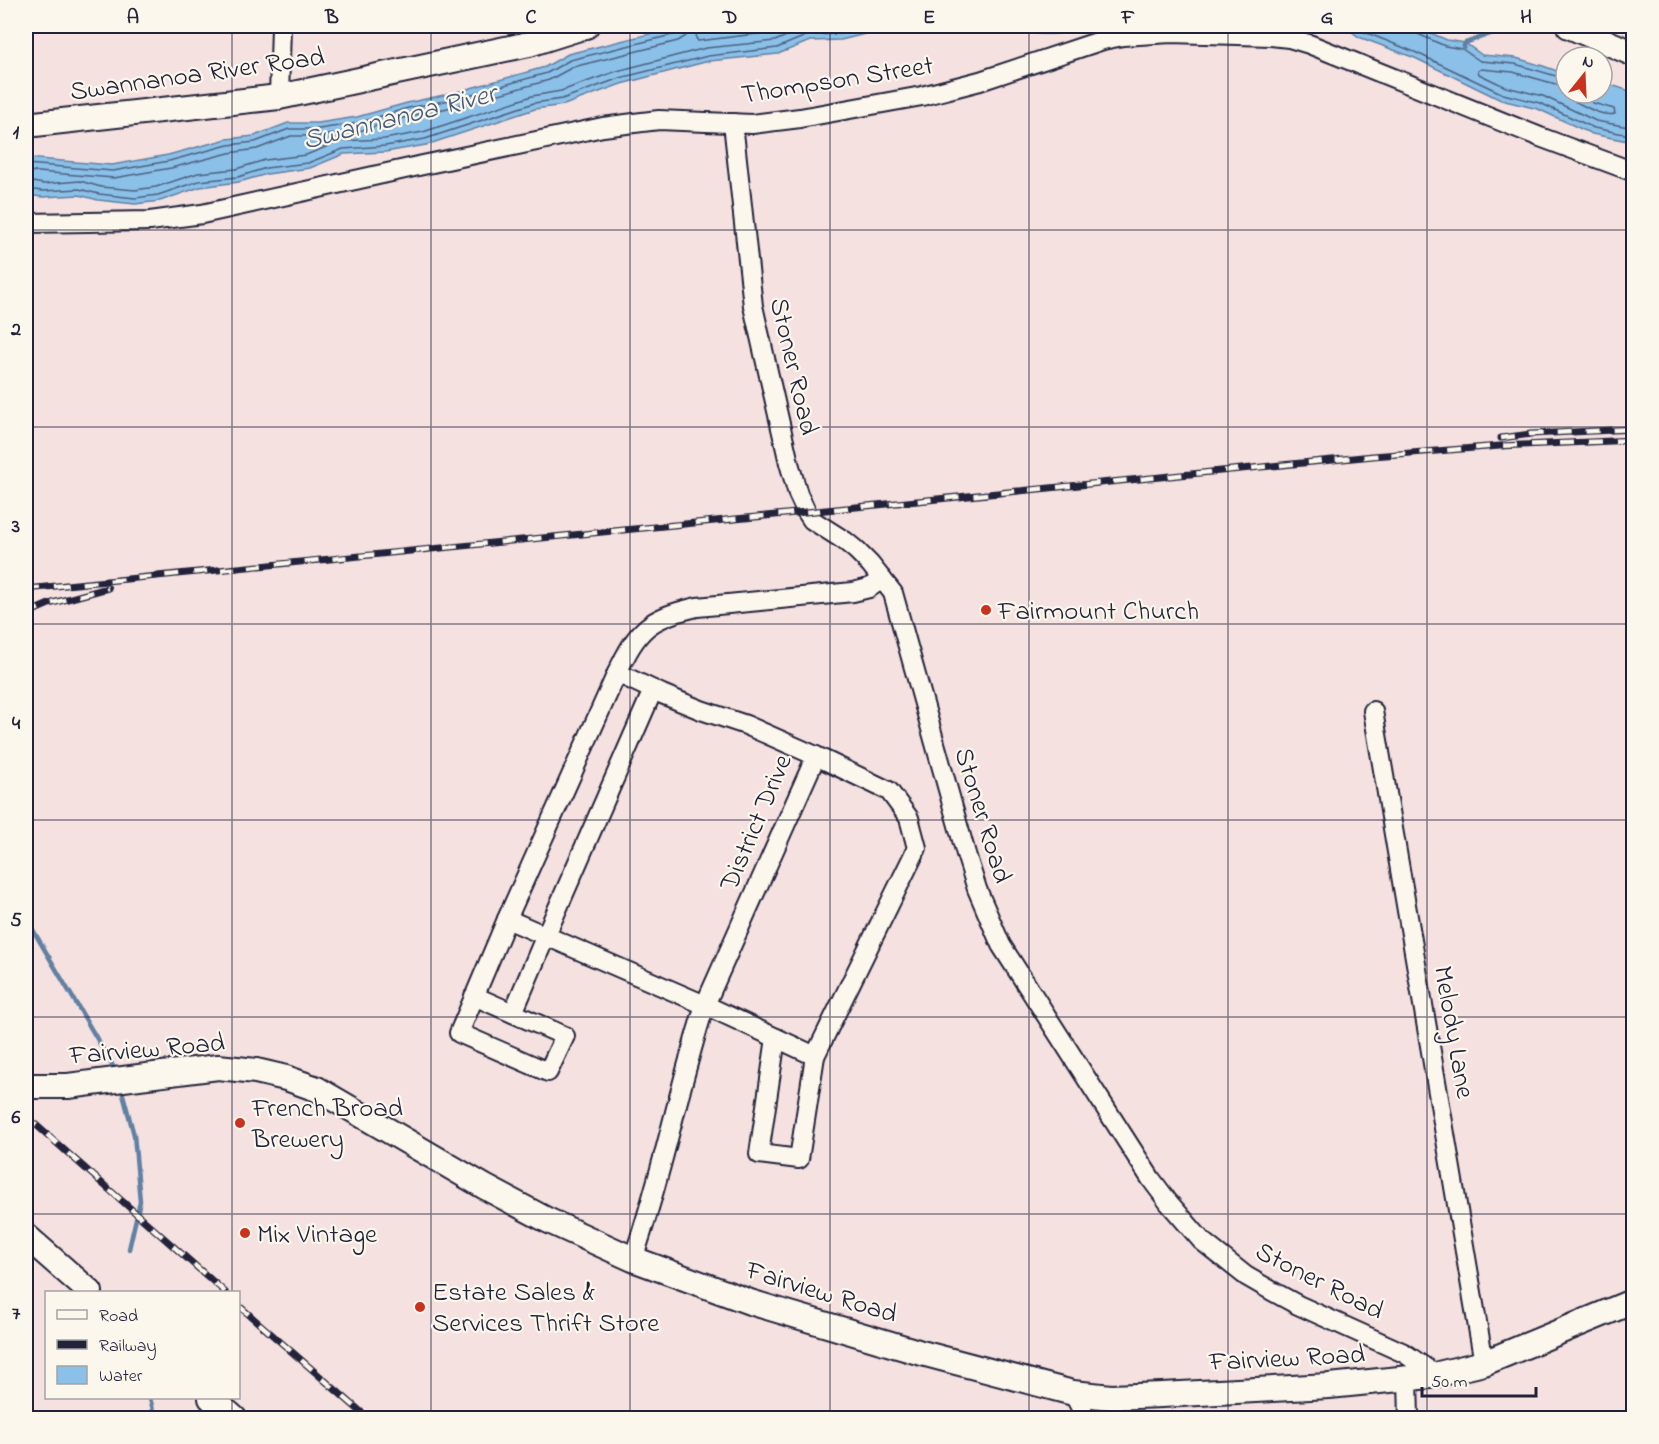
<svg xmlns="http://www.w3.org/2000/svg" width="1659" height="1444" viewBox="0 0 1659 1444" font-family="'Indie Flower',sans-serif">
<rect width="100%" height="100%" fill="#f5e1e0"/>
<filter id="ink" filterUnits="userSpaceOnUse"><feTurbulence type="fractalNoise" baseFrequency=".0167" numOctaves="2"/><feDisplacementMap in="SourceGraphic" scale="12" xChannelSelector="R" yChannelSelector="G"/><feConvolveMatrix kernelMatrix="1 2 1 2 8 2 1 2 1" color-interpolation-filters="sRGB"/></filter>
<g filter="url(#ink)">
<g fill="#8bc0e8" stroke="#6181a3" stroke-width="1.5">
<path d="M682,26H913L902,30L877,31L841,40L810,41L778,54L709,61L621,84L564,105L535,109L426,145L385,152L344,154L310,168L267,174L239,182L200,187L160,201L135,204L98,200L79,195L43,197L26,195V158L112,165L168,155L227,139L254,136L288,123H318L357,117L407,103L453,93L545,67L568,54Z"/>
<path d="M997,26H1080C1057,41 1022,32 997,26Z"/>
<path d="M1344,26H1414L1447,40L1465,43L1482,55L1516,58L1543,66L1566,74V93H1602V82L1633,92V142L1592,134L1538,109L1501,100L1415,58L1359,37Z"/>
</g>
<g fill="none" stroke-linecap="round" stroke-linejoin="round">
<g stroke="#4c6180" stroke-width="1.5">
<path d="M698,26L696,38L698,41L772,32L788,26"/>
<path d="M1354,26L1362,31L1417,53L1503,94L1540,103L1594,128L1634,136"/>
<path d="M1414,26V30L1418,34L1445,46L1462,49L1480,61L1515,64L1566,79"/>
<path d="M1566,87L1513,72L1481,69L1478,71L1479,74L1506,87L1543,96L1596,121L1634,128"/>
<path d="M1576,93L1571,96L1572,100C1585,106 1601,117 1615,114L1614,109L1593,103L1583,93"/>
<path d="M26,164L113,171L169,161L228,145L255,142L289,129H319L358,123L408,108L455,99L547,73L570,60L676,34L680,31L681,26"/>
<path d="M26,171L114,178L171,168L229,153L257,149L291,136H320L359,131L410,116L457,106L549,80L573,67L678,41L686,36L689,26"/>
<path d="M26,181L44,184L80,181L101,187L135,190L156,187L198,173L236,169L265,160L306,155L341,141L384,139L423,132L532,96L561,91L617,71L706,48L775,41L807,27L844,26"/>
<path d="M26,189L43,191L79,189L99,194L135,198L158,195L199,181L238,177L266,168L308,163L343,149L385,146L425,139L534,103L562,99L620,78L708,56L777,48L808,35L840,34L877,26"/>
</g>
<g stroke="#6181a3" stroke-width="4.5">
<path d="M1463,48L1465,43L1513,26"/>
<path d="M26,918L117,1073"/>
<path d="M121,1087L134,1135L140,1201L129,1249"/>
<path d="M150,1398L155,1418"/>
</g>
<g stroke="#22223b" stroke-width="22">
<g id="minor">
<path d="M279,97L281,26"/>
<path d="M733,123L753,306L789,463L798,494L806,511L812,520L845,541L856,550L870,564L893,593L966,854L977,889L1001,945L1151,1179L1169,1203L1202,1241L1246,1276L1272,1291L1298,1305L1404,1353L1426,1368L1430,1376"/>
<path d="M26,223L150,221L202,214L423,165L603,127L634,123L659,120L752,124L800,118L922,96L980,81L1103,40L1123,36L1171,33L1271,36L1289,38L1309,44L1540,137L1634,172"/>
<path d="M617,673L662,694L701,710L746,725L816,756L705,1005C678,1089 662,1176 633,1259"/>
<path d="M1373,711L1484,1363"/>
<path d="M816,756L889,791L909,818L917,848L815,1056L705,1005L507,919L617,673C638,629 648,618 697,607L853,592L869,588L882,579"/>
<path d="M474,996L565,1036L548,1072L459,1033L507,919"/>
<path d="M513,1013L546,935L653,690"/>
<path d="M776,1038L759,1154L799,1159L815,1056"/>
<path d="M1408,1379L1409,1418"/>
<path d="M1073,1393L1086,1418"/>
</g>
</g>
<g stroke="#22223b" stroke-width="28">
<g id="major">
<path d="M1569,26L1634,54"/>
<path d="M26,123L35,124L279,97L529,44L586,26"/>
<path d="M26,1086H68L218,1067L256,1071L286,1078L317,1089L485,1187L547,1220L633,1259L750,1302L918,1352L1073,1393L1111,1397L1162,1395L1329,1386L1430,1376L1484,1363L1634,1301"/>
<path d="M26,1236L90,1292"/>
<path d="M211,1398L234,1418"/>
</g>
</g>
<use href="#minor" stroke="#fbf7ec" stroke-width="18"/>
<use href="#major" stroke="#fbf7ec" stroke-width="24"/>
<g stroke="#22223b" stroke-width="7">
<g id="rail">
<path d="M1501,438L1531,434L1634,429"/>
<path d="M26,589L1373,456L1500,446L1634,440"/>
<path d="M26,614L49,604L108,588"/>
<path d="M26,1116L225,1292"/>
<path d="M238,1305L368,1418"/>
</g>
</g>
<use href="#rail" stroke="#fbf7ec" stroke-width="4.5" stroke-dasharray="14" stroke-linecap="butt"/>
</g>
</g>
<path fill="none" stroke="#22223b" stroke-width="1.5" stroke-opacity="0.55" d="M232,26V1292M431,26V1418M630,26V1418M830,26V1418M1029,26V1418M1228,26V1418M1427,26V1418M26,230H1634M26,427H1634M26,624H1634M26,820H1634M26,1017H1634M26,1214H1634M232,1398V1418"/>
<g fill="#c8321e" stroke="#fbf7ec" stroke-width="2">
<circle cx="986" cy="610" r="6"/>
<circle cx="240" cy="1123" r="6"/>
<circle cx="245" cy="1233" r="6"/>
<circle cx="420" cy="1307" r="6"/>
</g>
<g text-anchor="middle" stroke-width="4.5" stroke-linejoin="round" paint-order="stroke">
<g font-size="27" fill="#22223b" stroke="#fbf7ec">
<text transform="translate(197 73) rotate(-8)" y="9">Swannanoa River Road</text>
<text transform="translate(837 79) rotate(-9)" y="9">Thompson Street</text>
<text transform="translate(795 366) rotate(77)" y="9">Stoner Road</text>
<text transform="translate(984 815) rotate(73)" y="9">Stoner Road</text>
<text transform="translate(755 822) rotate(-67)" y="9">District Drive</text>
<text transform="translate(1455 1032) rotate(80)" y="9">Melody Lane</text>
<text transform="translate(147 1048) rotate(-5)" y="9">Fairview Road</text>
<text transform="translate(1320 1280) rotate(27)" y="9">Stoner Road</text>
<text transform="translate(822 1291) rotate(17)" y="9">Fairview Road</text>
<text transform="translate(1287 1357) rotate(-3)" y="9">Fairview Road</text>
</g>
<g font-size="27" fill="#22223b" stroke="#fbf7ec" text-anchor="start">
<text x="998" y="619">Fairmount Church</text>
<text x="252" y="1116">French Broad<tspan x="252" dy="31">Brewery</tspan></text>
<text x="257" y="1242">Mix Vintage</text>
<text x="432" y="1300">Estate Sales &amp;<tspan x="432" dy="31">Services Thrift Store</tspan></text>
</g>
<g font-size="28" font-style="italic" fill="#475978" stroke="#fbf7ec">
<text transform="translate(399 115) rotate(-14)" y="10">Swannanoa River</text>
</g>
</g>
<rect width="1659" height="1444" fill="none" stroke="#fbf7ec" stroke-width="66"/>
<rect x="45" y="1291" width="195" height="108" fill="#fbf7ec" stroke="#a4a2a5" stroke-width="1.5"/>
<rect x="57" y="1310" width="30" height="9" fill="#fbf7ec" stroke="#a4a2a5" stroke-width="1.5"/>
<text x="99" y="1321" font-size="18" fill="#22223b">Road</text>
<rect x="57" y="1340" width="30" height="9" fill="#22223b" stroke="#a4a2a5" stroke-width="1.5"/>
<text x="99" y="1351" font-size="18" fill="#22223b">Railway</text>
<rect x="57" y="1366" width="30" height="18" fill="#8bc0e8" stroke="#a4a2a5" stroke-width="1.5"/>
<text x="99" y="1381" font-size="18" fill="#22223b">Water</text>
<g transform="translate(1584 75) rotate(18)"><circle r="28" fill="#fbf7ec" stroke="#a4a2a5" stroke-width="1.5"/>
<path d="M0-4.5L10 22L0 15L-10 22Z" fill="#c8321e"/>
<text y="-9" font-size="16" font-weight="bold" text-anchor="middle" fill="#22223b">N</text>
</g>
<path d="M1422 1387v9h114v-9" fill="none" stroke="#22223b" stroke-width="3"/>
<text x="1431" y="1387" font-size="18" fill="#22223b" stroke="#fbf7ec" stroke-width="4.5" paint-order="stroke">50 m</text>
<rect x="33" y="33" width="1593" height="1378" fill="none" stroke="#22223b" stroke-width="2"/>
<g font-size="20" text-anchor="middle" font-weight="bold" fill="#22223b">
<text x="133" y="23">A</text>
<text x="332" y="23">B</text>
<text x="531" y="23">C</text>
<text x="730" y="23">D</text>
<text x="929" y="23">E</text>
<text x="1128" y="23">F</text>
<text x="1327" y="23">G</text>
<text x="1526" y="23">H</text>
<text x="16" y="138">1</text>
<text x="16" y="335">2</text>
<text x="16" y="532">3</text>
<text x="16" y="729">4</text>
<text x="16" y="926">5</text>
<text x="16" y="1123">6</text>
<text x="16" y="1319">7</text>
</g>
</svg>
